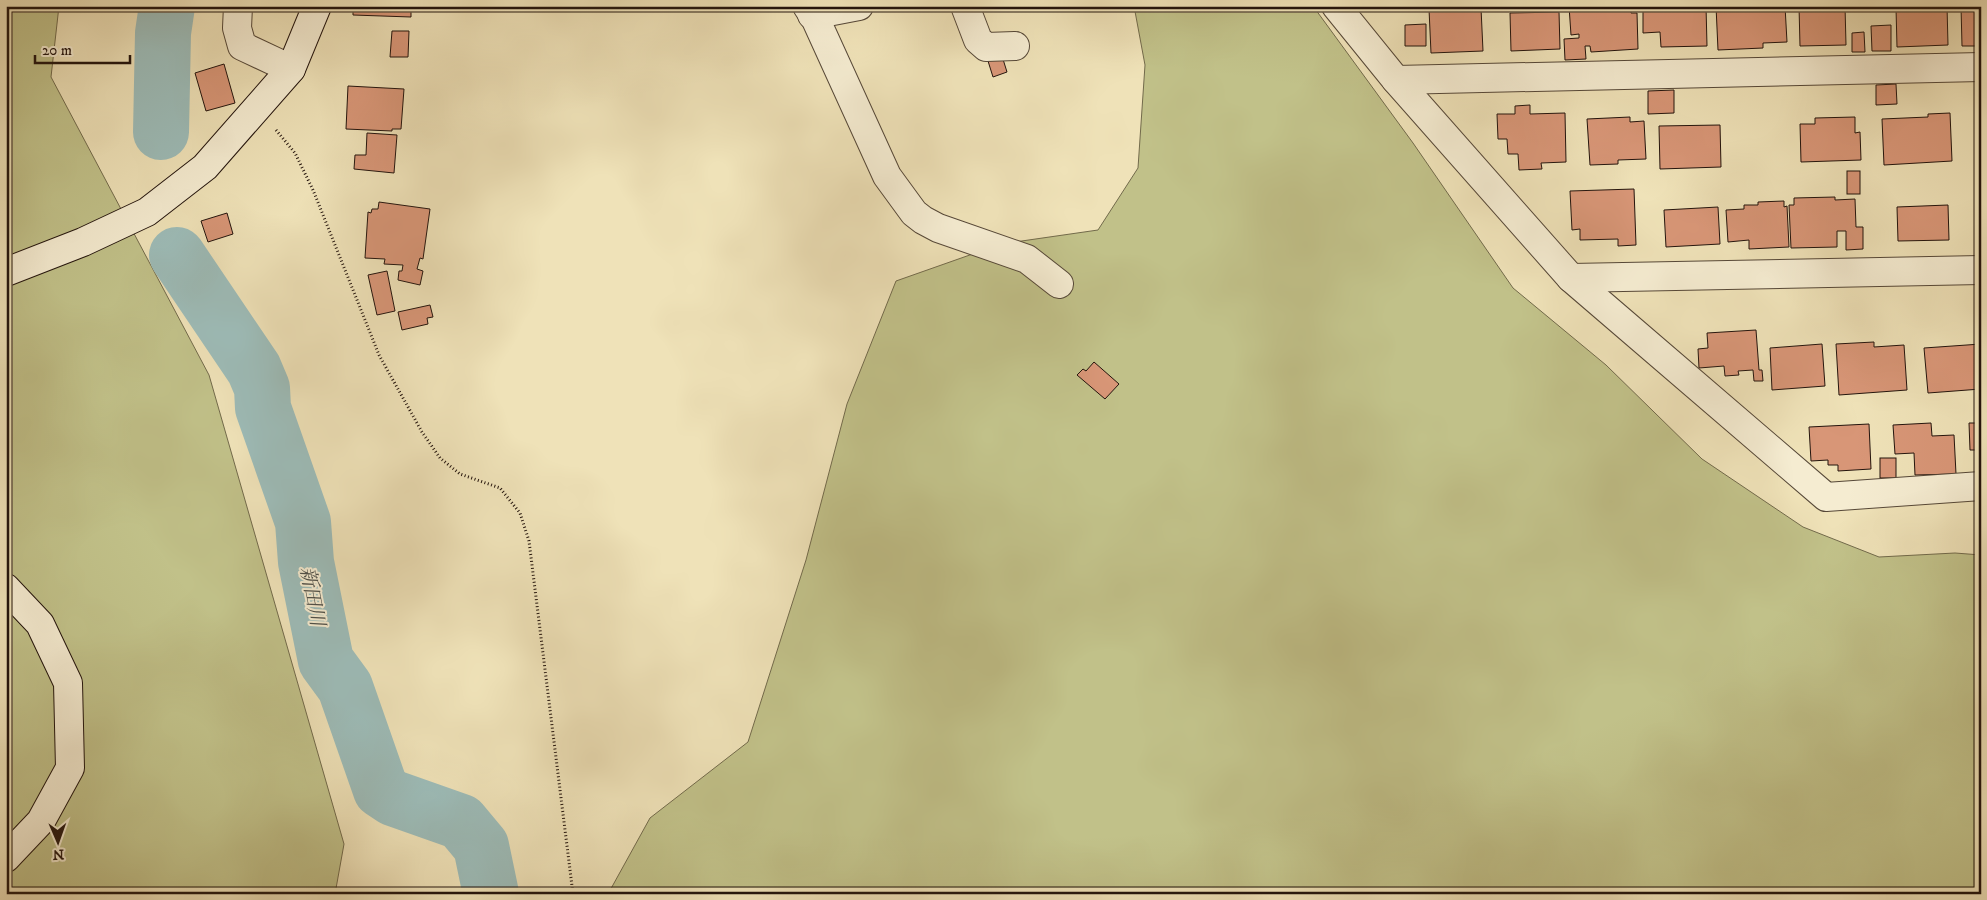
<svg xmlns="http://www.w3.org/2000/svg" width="1987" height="900" viewBox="0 0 1987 900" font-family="'IM FELL DW Pica','Noto Serif JP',serif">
<rect width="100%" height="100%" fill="#efe2b8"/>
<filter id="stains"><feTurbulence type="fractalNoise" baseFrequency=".004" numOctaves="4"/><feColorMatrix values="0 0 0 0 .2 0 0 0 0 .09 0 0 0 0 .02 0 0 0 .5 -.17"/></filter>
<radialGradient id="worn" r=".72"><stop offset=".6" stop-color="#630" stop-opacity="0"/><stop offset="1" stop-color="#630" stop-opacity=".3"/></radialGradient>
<g fill="#c1c189" stroke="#726a4b">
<path d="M6,6H59L51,77L209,375L344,844L335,894H6Z"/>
<path d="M1134,6H1313L1413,143L1513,288L1606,365L1702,459L1803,527L1879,557L1955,553L1981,555V894H608L650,818L748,742L806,560L847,404L896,281L1001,244L1098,230L1138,168L1145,65Z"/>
</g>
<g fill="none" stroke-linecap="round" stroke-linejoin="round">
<g stroke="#9dbcb8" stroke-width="56">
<path d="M161,132L163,33L167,6"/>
<path d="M177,255L254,369L262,388L263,408L303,522L306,562L326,661L345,687L381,790L393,798L461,822L481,846L491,894"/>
</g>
</g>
<g fill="#d89677" stroke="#23140d">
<path d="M353,6H415V11H411V17L353,15Z"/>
<path d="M1569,6H1631V13H1637L1638,49L1591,52L1590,46H1585L1586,59L1565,60L1564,39L1579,38V34L1571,35Z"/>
<path d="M1643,6H1706L1707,46L1661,47L1660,32L1643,33Z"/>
<path d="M1716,6H1785L1787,42L1763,43V48L1718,50Z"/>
<path d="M1799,6H1845L1846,45L1800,46Z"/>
<path d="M1947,6L1948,45L1897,47L1896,8Z"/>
<path d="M1961,6H1981V46H1962Z"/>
<path d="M1481,8L1483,51L1431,53L1429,9Z"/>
<path d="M1559,12L1560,49L1511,51L1510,13Z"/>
<path d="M1426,24V46H1405V25Z"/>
<path d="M1891,25V51H1872L1871,26Z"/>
<path d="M392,31H409L408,57H390Z"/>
<path d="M1864,32L1865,52H1852V33Z"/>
<path d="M1002,56L1007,72L993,77L988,61Z"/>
<path d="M224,64L235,103L206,111L195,73Z"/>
<path d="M1896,84L1897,104L1876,105V85Z"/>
<path d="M348,86L404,89L401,129H392V131L346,129Z"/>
<path d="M1674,90V113L1648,114V91Z"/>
<path d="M1530,105V114L1565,113L1566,162L1541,163L1542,169L1519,170L1518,154H1508L1507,139H1498L1497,114H1515V106Z"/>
<path d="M1950,113L1952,161L1884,165L1882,119L1928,117V114Z"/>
<path d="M1630,117V122L1644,121L1646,159L1618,160V164L1590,165L1587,119Z"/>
<path d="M1855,117V133L1860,132L1861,160L1801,162L1800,124H1815V118Z"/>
<path d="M1720,125L1721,167L1660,169L1659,126Z"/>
<path d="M367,133L397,135L394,173L354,169L355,155H366Z"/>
<rect x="1847" y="171" width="13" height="23"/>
<path d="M1634,189L1636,245L1618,246V239L1580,240V229L1572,230L1570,191Z"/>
<path d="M1835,197V200L1855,199L1856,227H1863V249L1846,250V231H1837V247L1791,248L1789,205H1794V198Z"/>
<path d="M1784,201V207L1787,206L1789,247L1749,249V240L1728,242L1726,210L1744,209V205H1758V202Z"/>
<path d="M379,202L430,209L423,259L420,258L417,269L423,271L420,285L398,280L399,271H402L403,265L384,264L385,259L365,258L368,212L371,213L372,209H378Z"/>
<path d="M1948,205L1949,240L1898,241L1897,207Z"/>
<path d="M1718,207L1720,244L1666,247L1664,210Z"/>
<path d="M1979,209H1981V242H1980Z"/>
<path d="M227,213L233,234L208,242L201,221Z"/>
<path d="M387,271L395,311L377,315L368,275Z"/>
<path d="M430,305L433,317L427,318L428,324L402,330L398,312Z"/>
<path d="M1756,330L1759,370H1762L1763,381H1754L1753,370L1738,371L1739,375L1725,376L1724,366L1699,368L1698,349L1708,348L1707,333Z"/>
<path d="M1874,342V347L1904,345L1907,390L1839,395L1836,344Z"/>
<path d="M1822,344L1825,386L1772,390L1770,348Z"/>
<path d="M1981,344V389L1928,393L1924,348Z"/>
<path d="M1094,362L1119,384L1105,399L1077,375L1083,369L1086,371Z"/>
<path d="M1931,423L1932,436L1954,435L1956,474L1915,475L1914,453L1895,454L1893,425Z"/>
<path d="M1969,423H1981V450H1970Z"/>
<path d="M1869,424L1871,469L1838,471V465H1828V460L1811,461L1809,427Z"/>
<rect x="1880" y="458" width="16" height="20"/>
</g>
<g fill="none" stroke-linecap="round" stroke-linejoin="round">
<g stroke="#564838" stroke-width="30">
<g id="street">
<path d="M238,6L237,28L242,46L291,69"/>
<path d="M807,6L816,20L887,176L914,213L923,220L938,228L1027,259L1059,284"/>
<path d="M965,6L978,40L986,47L1015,46"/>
<path d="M1336,6L1396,80L1571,278L1826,497L1981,486"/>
<path d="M812,15L859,6"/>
<path d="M1396,80L1981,67"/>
<path d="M1571,278L1981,270"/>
</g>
</g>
<g stroke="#23140d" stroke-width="30">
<g id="secondary">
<path d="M6,272L83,242L147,212L205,167L291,69L317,6"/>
<path d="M6,588L40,624L68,683L70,768L41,821L6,858"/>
</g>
</g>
<path stroke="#23140d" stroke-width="3" stroke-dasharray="1 2.5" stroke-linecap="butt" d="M276,130L295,153L313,190L379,355L422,432L440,458L460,474L500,488L520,513L529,541L573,894"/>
<use href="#street" stroke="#f5ecd1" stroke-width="28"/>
<use href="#secondary" stroke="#f5ecd1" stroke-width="28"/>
</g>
<g text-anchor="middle" stroke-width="4" stroke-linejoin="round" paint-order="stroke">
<g font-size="20" font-style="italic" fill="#4e4f49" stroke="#f5ecd1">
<text transform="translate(313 596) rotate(79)" y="7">新田川</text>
</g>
</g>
<rect width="1987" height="900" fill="none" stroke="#efe2b8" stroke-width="25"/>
<rect x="8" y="8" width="1972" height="885" fill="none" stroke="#23140d" stroke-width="2.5"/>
<rect x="12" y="12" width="1962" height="875" fill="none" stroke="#23140d"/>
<g transform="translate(58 842) rotate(178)" stroke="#f5ecd1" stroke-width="4" paint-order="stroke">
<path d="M0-4L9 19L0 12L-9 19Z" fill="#23140d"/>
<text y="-8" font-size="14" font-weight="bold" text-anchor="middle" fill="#23140d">N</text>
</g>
<path d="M35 55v8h95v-8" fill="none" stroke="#23140d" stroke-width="2.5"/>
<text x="42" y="55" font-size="15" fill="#23140d" stroke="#f5ecd1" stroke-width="4" paint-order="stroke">20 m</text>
<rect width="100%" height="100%" filter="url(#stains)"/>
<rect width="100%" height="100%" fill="url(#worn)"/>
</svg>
